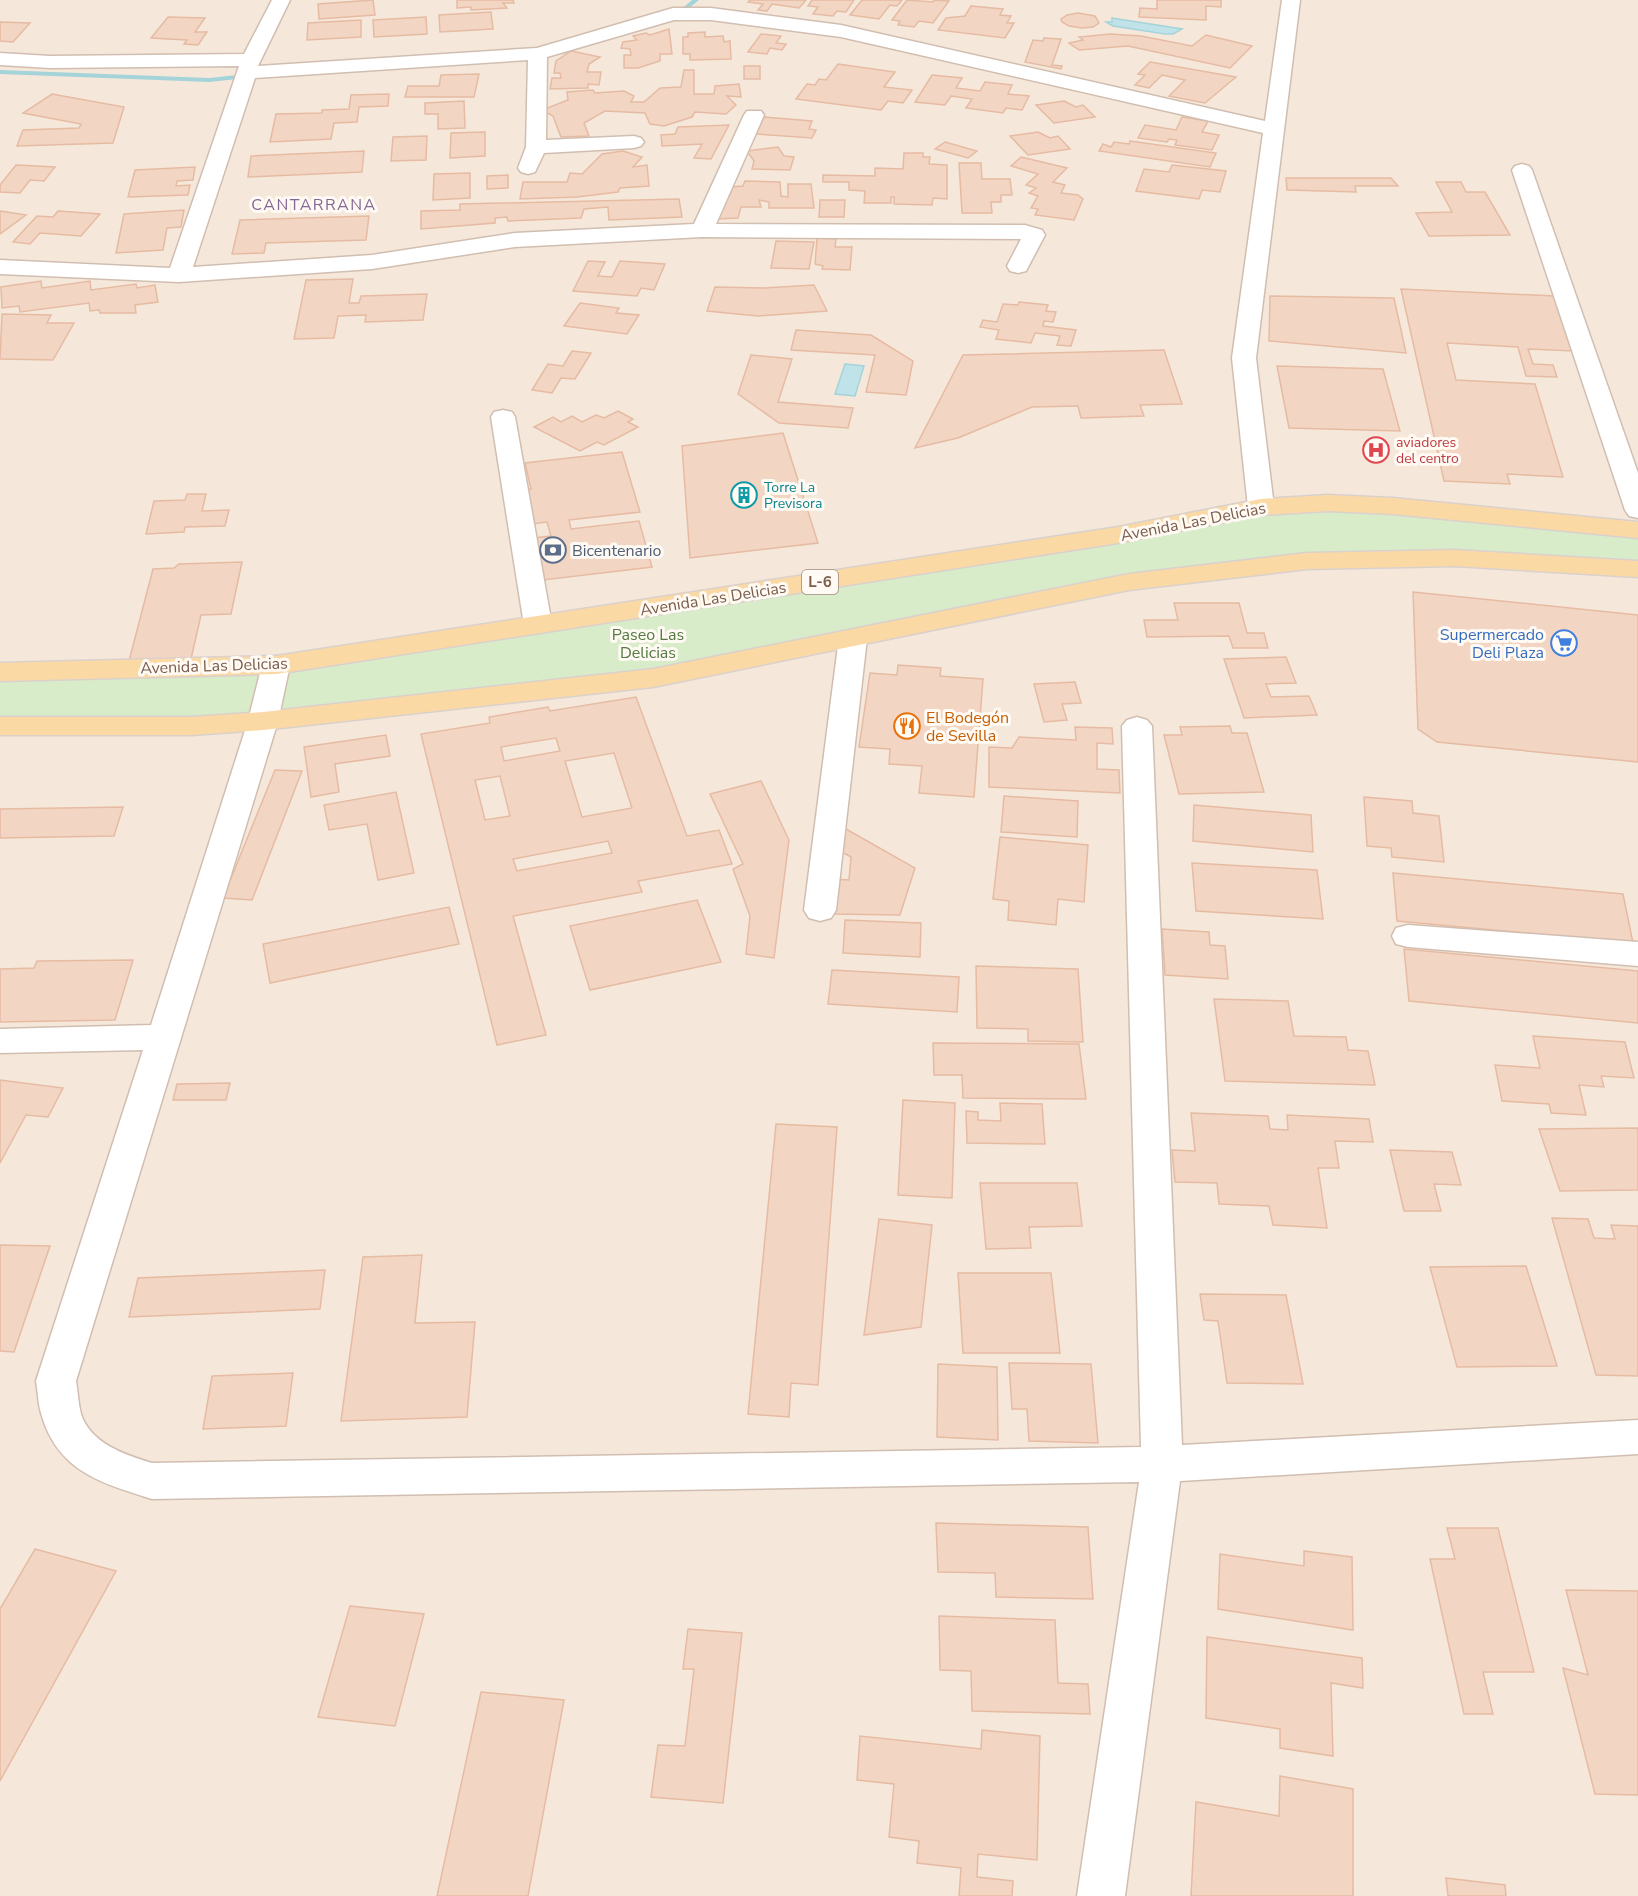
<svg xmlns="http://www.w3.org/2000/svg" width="1638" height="1896" viewBox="0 0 1638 1896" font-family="'Nunito Sans',sans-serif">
<rect width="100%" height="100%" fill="#fdf6ec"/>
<rect fill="#f5e8da" x="0" y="0" width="1638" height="1896"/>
<path fill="#d8ecc9" d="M1328,503L1638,530V573L1460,558L1307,561L1129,582L653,678L263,721L0,726V672L276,665Z"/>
<g fill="#bfe3e8" stroke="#a5d3da" stroke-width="1.5">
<path d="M1112,18L1182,29L1173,34H1165L1113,26L1106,22H1112Z"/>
<path d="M845,364L864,366L855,396L835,394Z"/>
</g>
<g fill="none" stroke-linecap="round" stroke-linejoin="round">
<g fill="#a5d3da" fill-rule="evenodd">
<path d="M692,0H699L683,13L672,15V13L679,11Z"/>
<path d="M0,70L209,78L247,74L250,76L247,78L209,82L0,74Z"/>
</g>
</g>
<g fill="#f3d5c3" stroke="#e6bba3" stroke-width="1.5" fill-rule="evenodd">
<path d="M373,0L375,15L319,19L318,4Z"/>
<path d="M457,0H513L514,3H503L507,8L471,10V7L457,8Z"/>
<path d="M750,0H806L799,8L772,4L767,11L758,10L763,4L748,2Z"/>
<path d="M812,0H854L846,12L837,11L833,16L813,14L818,7L808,6Z"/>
<path d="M862,0H902L897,6L890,5L879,19L850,15Z"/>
<path d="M907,0L933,2L934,0L949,1L933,23L919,21L914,27L898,25L900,21L892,20Z"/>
<path d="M1157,0H1221V7L1206,6V20L1139,17L1140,8L1157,9Z"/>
<path d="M971,6L1003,9L1000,15L1011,16L1007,23H1014L1005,38L938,30L946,18L965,16Z"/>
<path d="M491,12L493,29L440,32L439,15Z"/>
<path d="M1078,13L1095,16L1099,23L1093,27L1082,28L1069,26L1062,22L1061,19L1067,15Z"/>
<path d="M168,17L205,18L195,32H207L198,45L184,44L187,40L151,38Z"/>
<path d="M426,17L427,34L374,37L373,20Z"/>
<path d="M361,20V37L307,40L308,23Z"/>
<path d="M0,22L30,23L13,42L0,41Z"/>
<path d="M669,29L672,54H660V61L638,68H624V55H631L630,49L621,48L623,42L637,40L633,36L646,33L650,35Z"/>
<path d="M705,32V37L723,36L724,42L730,41L731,59L690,60V54H683V37H688V33Z"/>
<path d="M761,34L781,36L776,43L786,44L782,50L770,48L767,54L748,52Z"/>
<path d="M1110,34L1141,36L1192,46L1206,35L1252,46L1230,68L1128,46L1079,50L1069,43L1083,40L1079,37Z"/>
<path d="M1044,38L1061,39L1052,65L1062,66L1061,69L1025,62L1033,40L1043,41Z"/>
<path d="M571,51L600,57L589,64L587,72H601L599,85L588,84V88L550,89L552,78H561L560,73H554L556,61Z"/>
<path d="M1150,62L1236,77L1205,103L1169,96L1185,80L1162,75L1149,88L1135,85L1145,75L1138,74Z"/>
<path d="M838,64L895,72L884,87L912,90L903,103L888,101L881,110L796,99L807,84L815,85L819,79L826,80Z"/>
<rect x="744" y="66" width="16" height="13"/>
<path d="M684,70H694V94H714L715,86L739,84L741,97L727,96L736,105L726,114L695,112L692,117L664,126L650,124L645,113L605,111L584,123L589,136L561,137L553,116L542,110L568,100L567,92L593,90L595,93L624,91L634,96L631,102H644L660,88L681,87Z"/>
<path d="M479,74L474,97H405L408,86H439L441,75Z"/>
<path d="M932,75L962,78L956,88L980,91L985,82L1012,85L1008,94L1029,96L1022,110L1006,108L1003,113L966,108L972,99L951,96L945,105L915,102Z"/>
<path d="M52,94L124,107L113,143L17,146L23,130L79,128L81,124L23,113Z"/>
<path d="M389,94L388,106L359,107L357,122L334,123L331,139L270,142L276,114L322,113V110L349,109L351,95Z"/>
<path d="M464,101L465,128L438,129V114H425V103Z"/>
<path d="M1064,101L1076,107L1083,105L1095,117L1054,123L1036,105Z"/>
<path d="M764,117L812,121L809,129L816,130L812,138L756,134Z"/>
<path d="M1182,117L1208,121L1202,132L1219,135L1212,150L1175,145L1177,140L1169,139L1167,142L1138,138L1145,125L1176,130Z"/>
<path d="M729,125L711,159L694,158L702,144L662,146L661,135L675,134L678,127Z"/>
<path d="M485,132V156L450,158L451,133Z"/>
<path d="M1038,132L1050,138L1058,136L1070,149L1028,155L1010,136Z"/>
<path d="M427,136L426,160L391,161L393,137Z"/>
<path d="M1130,141L1216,153L1210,167L1099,151L1103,144L1111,147L1114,142L1129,144Z"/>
<path d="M945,142L977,151L968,158L935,149Z"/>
<path d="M778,147L784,156L794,157L790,170L752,169L754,161L747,151Z"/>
<path d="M364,151L362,172L248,177L251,156Z"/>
<path d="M623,151L642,157L633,167L647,165L649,186L620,188L618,192L577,197L520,199L523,182H567L570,173L582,174L602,154Z"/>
<path d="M904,153H923V157H930L929,164L947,165V199L933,198L932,205L894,204V197H891V203H864L865,191L849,190V182H823V175L875,176V168L903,169Z"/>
<path d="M1021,157L1067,168L1053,182L1065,185L1061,193L1078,195L1083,199L1074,220L1035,215L1038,209L1031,208L1038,196L1029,193L1036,188L1026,185L1038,174L1011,166Z"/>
<path d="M959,163H981L982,179H1010L1012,195H1001V202H991L992,213H962Z"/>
<path d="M16,165L55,167L44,181L30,180L20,193L0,192V185Z"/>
<path d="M1172,165L1226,171L1220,192L1202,190L1199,199L1136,191L1144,169L1169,172Z"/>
<path d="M195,167L193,180L177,181L176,186L190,185L188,195L128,197L135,170Z"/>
<path d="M470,173V198L433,200L434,174Z"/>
<path d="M508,175V188L487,189V176Z"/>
<path d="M1286,178H1391L1398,186H1355L1356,192L1287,190Z"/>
<path d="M745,181L780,182L781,196L788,197V184H811L814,208H769V202L759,200L761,207H741L738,218L717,219L731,187L743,186Z"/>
<path d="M1436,182H1461L1466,192H1485L1510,235L1429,236L1416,213L1452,212Z"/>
<path d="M679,199L682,217L609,220L608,207L584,209L581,218L508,221L507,217L495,218V223L421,229V211L460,210V204Z"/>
<path d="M820,200H845L844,217H819Z"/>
<path d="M184,210L181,227L167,228L163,250L116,253L124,214Z"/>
<path d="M0,211L26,215L0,234Z"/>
<path d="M58,211L100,214L81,236L40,233L30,244L13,242L37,216L53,217Z"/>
<path d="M369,216L366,240L266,243L264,253L232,254L240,220Z"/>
<path d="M817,238L836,239L835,247H852L850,270L822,269L823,266L815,264Z"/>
<path d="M776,241L814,242L809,269L771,268Z"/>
<path d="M588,261L605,262L598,276L612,277L620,261L665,264L654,290L641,288L637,296L573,291Z"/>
<path d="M353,279L349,303H359L361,296L427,294L423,320L365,322L366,315L338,316L334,338L294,339L306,280Z"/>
<path d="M41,281L42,288L90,281L91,290L136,284L137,288L155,285L158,302L135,305L136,313H100L99,310L90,311L89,303L20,312L19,306L2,308L1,287Z"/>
<path d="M814,285L827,311L758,316L707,311L715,287L764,288Z"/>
<path d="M1401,289L1555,296L1574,351L1528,349L1533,364L1553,365L1557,377L1526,376L1518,347L1447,343L1456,380L1535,384L1563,477L1507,474L1510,484L1444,481Z"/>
<path d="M1270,296L1394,298L1406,353L1269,341Z"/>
<path d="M1019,302L1048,305L1046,311L1056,312L1053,322L1044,321L1043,326L1076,330L1071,346L1057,345L1060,336L1035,333L1031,343L996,339L999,330L980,327L983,320L997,322L1003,304L1018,305Z"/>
<path d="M580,303L619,308L616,313L639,315L627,334L564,326Z"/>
<path d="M2,314L51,315L47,323H74L53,360L0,359Z"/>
<path d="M796,330L871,335L913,361L906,395L866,392L875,355L791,350Z"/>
<path d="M1164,350L1182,404L1140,405L1144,416L1081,418L1078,406L1032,407L958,438L915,448L963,355Z"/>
<path d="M572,351L591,353L575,379L561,378L552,393L532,390L548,364L563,366Z"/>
<path d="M751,355L792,359L778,402L853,408L848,428L779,423L738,394Z"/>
<path d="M1277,366L1383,369L1400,431L1289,428Z"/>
<path d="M618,411L633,419L628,422L638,427L604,445L597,442L580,451L534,427L553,417L561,422L572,416L582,422L596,415L604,418Z"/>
<path d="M783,433L818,543L690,558L682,446Z"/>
<path d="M622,452L640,512L569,520L571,529L639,521L652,567L543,580L533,538L551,536L547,522L531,524L523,490L531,489L525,463Z"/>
<path d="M187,494H206L202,511L229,510L225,526L185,527L184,532L146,534L154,501L185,500Z"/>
<path d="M242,562L231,614L201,615L191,659L129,661L153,569L174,568L179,564Z"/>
<path d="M1413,592L1638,615V762L1437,742L1418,729Z"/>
<path d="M1174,603H1239L1247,633H1264L1268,648H1233L1229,636L1147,637L1144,620H1178Z"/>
<path d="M1286,657L1296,683L1266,684L1271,697L1309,696L1317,715L1244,718L1224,659Z"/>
<path d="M898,665L941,668L940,676L983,679L974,797L919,793L922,766L889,764L890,749L859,747L870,673L897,675Z"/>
<path d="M1075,682L1081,703L1062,704L1067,720L1044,722L1034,684Z"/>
<path d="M636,697L687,836L719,830L732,864L638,881L642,892L513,916L546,1035L497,1045L421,734L490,723L489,717L548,707L550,711ZM556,738L560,751L504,761L501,747ZM614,753L632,808L582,817L565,761ZM500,776L510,816L485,820L475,780ZM608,841L612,853L517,871L513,859Z"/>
<path d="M1230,726L1232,733H1247L1264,792L1179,794L1164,735H1182L1180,727Z"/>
<path d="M1075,727L1112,728L1113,744L1097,743V769L1119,770L1120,793L989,787V747L1012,748L1019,737L1076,740Z"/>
<path d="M386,735L390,756L335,764L339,792L311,797L304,747Z"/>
<path d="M275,770L302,771L252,900L223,898Z"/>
<path d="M761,781L789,840L774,958L746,954L750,916L733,869L743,864L710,794Z"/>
<path d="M396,792L414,873L378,880L367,824L329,830L324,805Z"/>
<path d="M1004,796L1078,801L1077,837L1001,832Z"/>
<path d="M1364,797L1412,801L1413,813L1439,816L1444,862L1392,857L1391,848L1367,846Z"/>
<path d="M1194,805L1311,815L1313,852L1193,841Z"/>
<path d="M123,807L114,836L0,838V809Z"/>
<path d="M846,829L915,868L900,915L832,914L834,879L849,880L851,857L838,850Z"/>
<path d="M1000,837L1088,845L1084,902L1058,899L1056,925L1008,920L1009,901L993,899Z"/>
<path d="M1192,863L1317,870L1323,919L1196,911Z"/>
<path d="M1393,873L1623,894L1633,943L1397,921Z"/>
<path d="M697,900L721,962L590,990L570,926Z"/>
<path d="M449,907L459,944L270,983L263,944Z"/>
<path d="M845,920L921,923L920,957L843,953Z"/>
<path d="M1162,929L1209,932L1210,945L1225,946L1228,979L1165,975Z"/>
<path d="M1404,949L1638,971V1023L1409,1001Z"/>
<path d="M133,960L115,1020L0,1022V969L34,968L37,961Z"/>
<path d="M976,966L1078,969L1083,1042L1028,1041V1029L977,1028Z"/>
<path d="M832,970L959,977L957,1012L828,1004Z"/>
<path d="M1214,999L1288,1001L1294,1036L1346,1037L1348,1050L1368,1051L1375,1085L1225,1081Z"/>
<path d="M1533,1036L1625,1042L1634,1078L1601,1076L1604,1087L1579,1085L1586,1115L1551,1113L1549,1104L1502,1101L1495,1065L1540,1068Z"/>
<path d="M933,1043L1079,1044L1086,1099L963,1098L962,1075H934Z"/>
<path d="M0,1080L63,1088L48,1117L26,1115L0,1163Z"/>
<path d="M230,1083L226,1100H173L177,1084Z"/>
<path d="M903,1100L955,1103L952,1198L898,1195Z"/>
<path d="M1000,1103L1042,1104L1045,1144L967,1143L966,1111L978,1112V1120L1001,1121Z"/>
<path d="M1191,1113L1268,1116L1270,1129L1288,1130L1287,1115L1369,1119L1373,1142L1335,1141L1339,1168H1318L1327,1228L1273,1225L1269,1206L1219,1204L1217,1183L1175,1182L1172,1150L1195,1151Z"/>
<path d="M776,1124L837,1127L818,1385L791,1383L789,1417L748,1414Z"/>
<path d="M1638,1128V1190L1560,1191L1539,1129Z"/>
<path d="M1390,1150L1452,1152L1461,1185L1434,1184L1441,1211H1404Z"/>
<path d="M980,1183H1077L1082,1226L1029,1227L1031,1248L986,1249Z"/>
<path d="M1552,1218L1588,1219L1594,1238L1615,1239L1611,1225L1638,1226V1376L1596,1375Z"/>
<path d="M879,1219L932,1225L921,1327L864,1335Z"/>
<path d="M0,1245L50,1246L14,1352L0,1351Z"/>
<path d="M422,1255L415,1323L475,1322L467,1417L341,1421L363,1257Z"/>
<path d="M1526,1266L1557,1366L1457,1367L1430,1267Z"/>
<path d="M325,1270L320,1309L129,1317L138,1278Z"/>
<path d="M958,1273H1051L1060,1353H963Z"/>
<path d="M1200,1294L1286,1295L1303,1384L1227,1383L1218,1321L1204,1320Z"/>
<path d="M1009,1363L1091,1364L1098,1443L1029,1441L1027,1409H1012Z"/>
<path d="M938,1364L997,1367L998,1440L937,1437Z"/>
<path d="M293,1373L286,1426L203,1429L212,1376Z"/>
<path d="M936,1523L1088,1527L1093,1599L996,1597L995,1573L938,1572Z"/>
<path d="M1447,1528H1498L1534,1672H1483L1493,1714H1464L1430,1559H1455Z"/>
<path d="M35,1549L116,1571L0,1781V1609Z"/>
<path d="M1304,1551L1352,1557L1353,1630L1218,1609L1220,1554L1304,1566Z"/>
<path d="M1566,1590L1638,1591V1795L1595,1794L1563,1668L1588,1675Z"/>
<path d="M350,1606L424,1614L395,1726L318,1717Z"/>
<path d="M939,1616L1055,1620L1058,1683L1088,1684L1090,1714L972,1711L971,1671L940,1670Z"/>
<path d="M688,1629L742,1633L723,1803L651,1797L658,1745L685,1746L694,1669H683Z"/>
<path d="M1207,1637L1362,1658L1363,1688L1331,1683L1333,1756L1280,1748V1729L1206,1718Z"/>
<path d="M481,1692L564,1700L528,1896H437Z"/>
<path d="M982,1730L1040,1736L1037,1860L978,1854L977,1877L1013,1881L1012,1896H959L961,1868L917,1863L919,1841L889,1837L894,1784L857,1780L860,1736L981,1749Z"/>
<path d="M1280,1776L1353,1789V1896H1191L1196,1802L1279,1816Z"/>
<path d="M1446,1878L1505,1885L1506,1896H1448Z"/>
</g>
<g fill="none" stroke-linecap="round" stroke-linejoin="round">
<g stroke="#d1beb0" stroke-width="3">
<g id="minor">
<path d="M272,0H290L258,66L537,48L673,8H711L841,25L1265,121L1282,0H1300L1256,358L1274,507L1270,513L1261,515L1252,513L1248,507L1232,358L1263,133L841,37L711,20H674L547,57L546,140L634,136L641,138L644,142L641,146L634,148L544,153L535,172L528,174L521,172L518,168L526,147L528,60L255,78L193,267L372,255L515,233L694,224L744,115L747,111H761L764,115L716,224L1025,225L1042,230L1045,235L1026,271L1018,273L1010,271L1007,266L1021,239L702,237L515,247L372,269L179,282L0,274V260L170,268L239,66L50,68L0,65V53L50,56L244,54Z"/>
<path d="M1522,164L1529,166L1532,170L1638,473V518L1629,516L1625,510L1512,170L1515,166Z"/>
<path d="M503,410L512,412L515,417L552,625L548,631L538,633L528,631L524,625L491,417L494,412Z"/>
<path d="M853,630L863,632L867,638L836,910L831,918L820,921L809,918L804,910L839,638L843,632Z"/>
<path d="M276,656L286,659L290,665L278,721L76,1381C78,1392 78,1403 81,1414C90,1443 125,1455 152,1463L1141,1447L1122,726L1127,720L1137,717L1147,720L1152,726L1182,1445L1638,1420V1454L1180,1481L1125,1896H1077L1139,1482L152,1499C101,1483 57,1471 41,1413C38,1403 38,1392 36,1381L143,1050L0,1053V1029L151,1025L248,721L262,665L266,659Z"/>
<path d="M1408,925L1638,942V966L1408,947L1396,944L1392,936L1396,928Z"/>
</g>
</g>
<g stroke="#dad1cd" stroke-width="3">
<g id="major">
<path d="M1328,495L1393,498L1638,522V538L1393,514L1328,511L1261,515L1118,543L276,674L0,681V663L276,656L1118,527L1261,499Z"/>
<path d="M1455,550L1638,561V577L1455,566L1307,569L1129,590L653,687L263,730L192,735H0V717H192L263,712L653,669L1129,574L1307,553Z"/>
</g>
</g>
<use href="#minor" fill="#fff" fill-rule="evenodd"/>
<use href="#major" fill="#fbd9a5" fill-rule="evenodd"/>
</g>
<defs>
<g id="hospital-ring" transform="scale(1.35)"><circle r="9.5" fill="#fffaf3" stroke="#e0444e" stroke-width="1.5"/><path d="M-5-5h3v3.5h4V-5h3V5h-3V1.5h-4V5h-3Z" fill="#e0444e"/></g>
<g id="building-ring" transform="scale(1.35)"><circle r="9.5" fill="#fffaf3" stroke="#0f9aa8" stroke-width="1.5"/><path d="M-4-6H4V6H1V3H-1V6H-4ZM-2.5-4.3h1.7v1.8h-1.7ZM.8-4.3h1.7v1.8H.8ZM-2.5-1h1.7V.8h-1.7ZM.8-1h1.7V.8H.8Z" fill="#0f9aa8"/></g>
<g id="bank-ring" transform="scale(1.35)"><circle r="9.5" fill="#fffaf3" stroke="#5c6f8a" stroke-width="1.5"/><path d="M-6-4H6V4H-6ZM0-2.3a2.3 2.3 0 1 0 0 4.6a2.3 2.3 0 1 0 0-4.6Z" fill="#5c6f8a"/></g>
<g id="supermarket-ring" transform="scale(1.35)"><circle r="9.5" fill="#fffaf3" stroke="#3f7fe0" stroke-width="1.5"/><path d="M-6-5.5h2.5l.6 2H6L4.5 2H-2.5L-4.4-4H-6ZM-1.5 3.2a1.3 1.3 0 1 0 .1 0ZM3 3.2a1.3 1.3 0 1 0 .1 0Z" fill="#3f7fe0"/></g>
<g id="restaurant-ring" transform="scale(1.35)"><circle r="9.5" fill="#fffaf3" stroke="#e8710a" stroke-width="1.5"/><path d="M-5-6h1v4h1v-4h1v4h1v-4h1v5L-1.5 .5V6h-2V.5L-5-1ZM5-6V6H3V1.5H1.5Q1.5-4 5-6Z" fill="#e8710a"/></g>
</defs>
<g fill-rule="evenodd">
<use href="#hospital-ring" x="1376" y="450"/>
<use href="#building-ring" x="744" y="495"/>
<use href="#bank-ring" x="553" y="550"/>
<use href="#supermarket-ring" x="1564" y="643"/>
<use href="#restaurant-ring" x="907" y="726"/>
</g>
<g text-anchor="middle" stroke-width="6" stroke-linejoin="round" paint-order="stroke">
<g font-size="14" fill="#be3a42" stroke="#fffaf3" text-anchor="start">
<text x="1396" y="447">aviadores<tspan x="1396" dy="16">del centro</tspan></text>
</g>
<g font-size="14" fill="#0d838f" stroke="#fffaf3" text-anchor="start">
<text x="764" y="492">Torre La<tspan x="764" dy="16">Previsora</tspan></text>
</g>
<rect fill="#fffaf3" stroke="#a28b7f" stroke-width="1.5" x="802" y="570" width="36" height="24" rx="4.5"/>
<g font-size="15" font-weight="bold" fill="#7a5c4d">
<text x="820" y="587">L-6</text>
</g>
<g font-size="16" letter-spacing="1.5" fill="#846695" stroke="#fffaf3">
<text x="314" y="210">CANTARRANA</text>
</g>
<g font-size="16" fill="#7a5c4d" stroke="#fffaf3">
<text transform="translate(1193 521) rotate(-11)" y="6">Avenida Las Delicias</text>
<text transform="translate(713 598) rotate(-9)" y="6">Avenida Las Delicias</text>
<text transform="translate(214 665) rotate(-2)" y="6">Avenida Las Delicias</text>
</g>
<g font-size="16" fill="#4e5e75" stroke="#fffaf3" text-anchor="start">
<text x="572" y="556">Bicentenario</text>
</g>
<g font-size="16" fill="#537a41" stroke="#fffaf3">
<text x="648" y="640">Paseo Las<tspan x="648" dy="18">Delicias</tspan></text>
</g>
<g font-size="16" fill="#366cbe" stroke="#fffaf3" text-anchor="end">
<text x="1544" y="640">Supermercado<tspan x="1544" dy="18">Deli Plaza</tspan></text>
</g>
<g font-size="16" fill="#c56008" stroke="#fffaf3" text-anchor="start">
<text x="926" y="723">El Bodegón<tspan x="926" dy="18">de Sevilla</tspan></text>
</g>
</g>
</svg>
